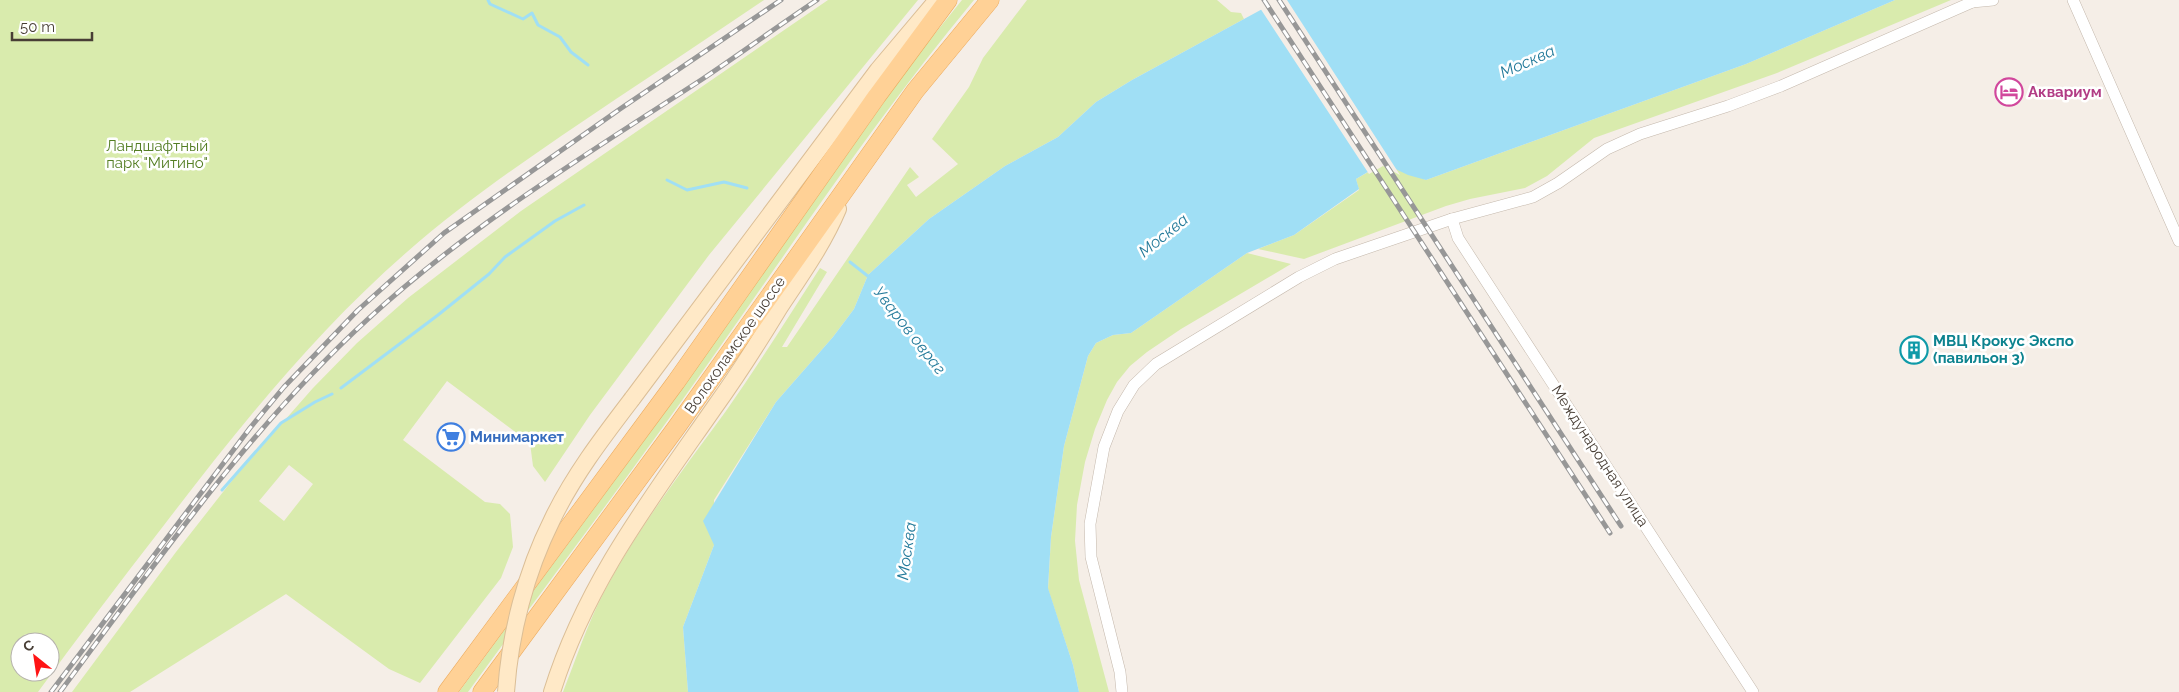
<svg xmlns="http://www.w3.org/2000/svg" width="2179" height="692" viewBox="0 0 2179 692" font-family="Raleway,sans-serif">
<rect width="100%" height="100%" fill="#f5eee7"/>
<g fill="#d9ebad" fill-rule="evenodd">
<path d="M0,0H764C715,33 666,66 616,99C545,147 472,195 407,252C313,334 236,431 161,529C119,583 78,637 38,692H0ZM20,642H50V672H20Z"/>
<path d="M828,0H918L709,255L590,415L545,482L533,466L530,443L447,381L403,440L485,502L500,504L510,514L513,547L501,578L420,683L389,669L286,594L130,692H72L176,552L234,478L313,388L357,343L408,298L521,211ZM289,465L313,484L284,521L259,501Z"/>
<path d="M962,0H974C879,114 797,238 712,358C633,471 549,581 468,692H459L677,396L913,61Z"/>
<path d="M1027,0H1217L1231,12L1241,13L1244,19L1132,80L1096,102L1058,137L1005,166L929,219L868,275L854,309L833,337L776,402L714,500V545L683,627L688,692H563C576,659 587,625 603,594C637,529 683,470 726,411C759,364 789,316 820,268L827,272L782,347H787L910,167L919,177L907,185L916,197L958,164L932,139L969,87L983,58Z"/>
<path d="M1895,0H1951L1777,73L1594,138L1547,176L1525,188L1470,199L1446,206L1304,259L1258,249L1294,235L1359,190L1356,179L1384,163L1426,180L1746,64Z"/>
<path d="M1247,253L1291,264L1181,329L1147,352L1130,366L1117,382L1107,400L1095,429L1085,462L1077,505L1075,541L1079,580L1109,692H1079L1073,665L1048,589L1051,537L1064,446L1088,356L1096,343L1113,335L1131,333Z"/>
</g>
<path fill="#a0dff5" d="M1279,0H1895L1746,64L1426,180L1408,175L1383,163L1356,179L1359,189L1294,235L1247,253L1131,333L1113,335L1096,343L1088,356L1064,446L1051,537L1048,588L1073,665L1079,692H688L683,627L714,545L703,521L776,402L833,337L854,309L868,275L929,219L1005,166L1058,137L1096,102L1132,80Z"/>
<path fill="#f5eee7" d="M1274,0H1287L1400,175L1383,166L1369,174L1260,8Z"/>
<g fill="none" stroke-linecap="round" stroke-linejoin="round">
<g stroke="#a0dff5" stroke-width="3">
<path d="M488,0L490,4L523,19L532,13L538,25L560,37L571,52L588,65"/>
<path d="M667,180L687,190L724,182L747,188"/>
<path d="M850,262L869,277"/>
<path d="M341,388L438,315L489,274L505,257L555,221L584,205"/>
<path d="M222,490L281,423L315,402L332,394"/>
</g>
<g stroke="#c4b8ac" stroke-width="12">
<g id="street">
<path d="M2073,0L2179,241"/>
<path d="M1972,2L1993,0"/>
<path d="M1452,219L1458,238L1753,692"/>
<path d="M1122,692L1120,672L1091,557L1090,524L1104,447L1118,411L1134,385L1156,364L1299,277L1335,259L1452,219L1533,197L1558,183L1607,149L1640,134L1728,106L1781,86L1977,0"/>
</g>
</g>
<g stroke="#dbbe96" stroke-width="18">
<g id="secondary">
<path d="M632,399L878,70L937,0"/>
<path d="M552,692C586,583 650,500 714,408C737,376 758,343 778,310C799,278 823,245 838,209"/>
</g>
</g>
<g stroke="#ecab5e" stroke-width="19">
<g id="primary">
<path d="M447,692L676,382L877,96L948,0"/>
<path d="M482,692L676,428L915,91L990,0"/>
</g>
</g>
<use href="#street" stroke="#fff" stroke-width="11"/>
<use href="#secondary" stroke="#ffe9c7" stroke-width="16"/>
<use href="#primary" stroke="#ffd196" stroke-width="18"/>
<g stroke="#979797" stroke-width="5">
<g id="rail">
<path d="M1264,0L1610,533"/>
<path d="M1279,0L1621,526"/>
<path d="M51,692L250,428L284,387L358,310L444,233L620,109L781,0"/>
<path d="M60,692C156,563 249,428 368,319C469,226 587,154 701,80C740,54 778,26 817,0"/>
</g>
</g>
<use href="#rail" stroke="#fff" stroke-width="3" stroke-dasharray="9" stroke-linecap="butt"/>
<g stroke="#dbbe96" stroke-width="18" stroke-linecap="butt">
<path id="secondary-bridge" d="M506,692C510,633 526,572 552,520C573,476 603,437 632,399"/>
</g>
<use href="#secondary-bridge" stroke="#ffe9c7" stroke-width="16"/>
</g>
<defs>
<g id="hotel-ring" transform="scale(1.4375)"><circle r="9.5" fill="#fff" stroke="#d1479c" stroke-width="1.5"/><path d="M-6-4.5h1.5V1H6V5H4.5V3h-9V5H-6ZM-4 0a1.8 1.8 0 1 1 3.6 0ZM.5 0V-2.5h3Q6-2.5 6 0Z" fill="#d1479c"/></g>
<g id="building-ring" transform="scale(1.4375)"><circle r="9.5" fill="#fff" stroke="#0f9aa8" stroke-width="1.5"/><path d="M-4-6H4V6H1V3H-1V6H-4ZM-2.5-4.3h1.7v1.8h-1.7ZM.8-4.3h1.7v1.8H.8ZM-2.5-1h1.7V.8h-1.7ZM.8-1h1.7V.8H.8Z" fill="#0f9aa8"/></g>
<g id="supermarket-ring" transform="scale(1.4375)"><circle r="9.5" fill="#fff" stroke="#3f7fe0" stroke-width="1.5"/><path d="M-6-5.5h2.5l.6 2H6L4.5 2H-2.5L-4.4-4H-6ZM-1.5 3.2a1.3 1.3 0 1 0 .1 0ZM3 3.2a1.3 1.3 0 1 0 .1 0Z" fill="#3f7fe0"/></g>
</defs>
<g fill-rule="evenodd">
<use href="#hotel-ring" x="2009" y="92"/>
<use href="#building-ring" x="1914" y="350"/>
<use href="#supermarket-ring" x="451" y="437"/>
</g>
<g text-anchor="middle" stroke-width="5" stroke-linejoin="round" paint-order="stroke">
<g font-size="15" font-weight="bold" fill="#b23c85" stroke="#fff" text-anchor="start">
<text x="2028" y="97">Аквариум</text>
</g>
<g font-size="15" fill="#547e24" stroke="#fff">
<text x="157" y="151">Ландшафтный<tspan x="157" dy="17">парк "Митино"</tspan></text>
</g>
<g font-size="15" font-weight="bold" fill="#0d838f" stroke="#fff" text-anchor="start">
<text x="1933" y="346">МВЦ Крокус Экспо<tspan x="1933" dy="17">(павильон 3)</tspan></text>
</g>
<g font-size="15" fill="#483e35" stroke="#fff">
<text transform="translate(735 345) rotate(-55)" y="5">Волоколамское шоссе</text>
<text transform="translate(1600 456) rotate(57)" y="5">Международная улица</text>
</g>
<g font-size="15" font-weight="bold" fill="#366cbe" stroke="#fff" text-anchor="start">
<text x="470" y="442">Минимаркет</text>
</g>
<g font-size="16" font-style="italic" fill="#237a9a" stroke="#fff">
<text transform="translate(1527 61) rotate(-24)" y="6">Москва</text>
<text transform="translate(1163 235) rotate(-39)" y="6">Москва</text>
<text transform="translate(910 330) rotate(52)" y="6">Уваров овраг</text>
<text transform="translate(906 551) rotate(-82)" y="6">Москва</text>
</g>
</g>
<g transform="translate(35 657) rotate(330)"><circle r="24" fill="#ffffff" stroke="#b6b2ae"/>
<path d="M0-4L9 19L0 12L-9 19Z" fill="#ff1415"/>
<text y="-8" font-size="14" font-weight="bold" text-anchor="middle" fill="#483e35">С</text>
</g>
<path d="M12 32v8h80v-8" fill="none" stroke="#483e35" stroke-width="2.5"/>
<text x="20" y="32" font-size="15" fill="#483e35" stroke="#ffffff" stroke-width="4" paint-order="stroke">50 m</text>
</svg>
